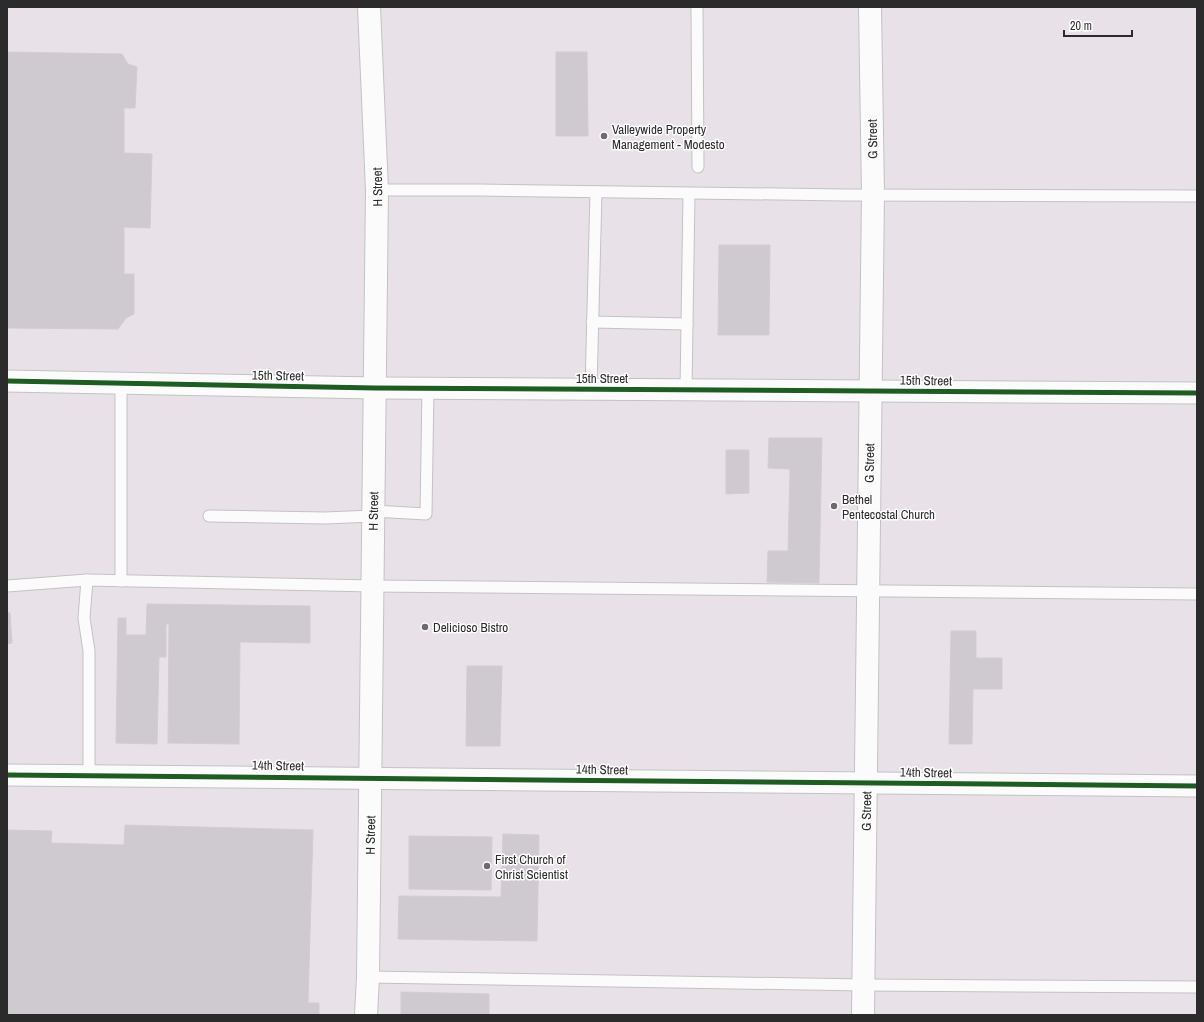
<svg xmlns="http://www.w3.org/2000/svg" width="1204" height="1022" viewBox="0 0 1204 1022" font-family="'Archivo Narrow',sans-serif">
<rect width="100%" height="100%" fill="#e8e2e8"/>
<g fill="#cfcacf" stroke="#d3cdd3">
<path d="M7,52L122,54L128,64L137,67L135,108H124V153L152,154L150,228L124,227V274H134V314L126,318L118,329L7,328Z"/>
<path d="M556,52H587L588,136H556Z"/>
<path d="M719,245H770L769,335H718Z"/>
<path d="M769,438H822L819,583L767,582L768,551H788L790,469L768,468Z"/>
<path d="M726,450H749V493L726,494Z"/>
<path d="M147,604L310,606V643L240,642L239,744L168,743L169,624H166V657H159L157,744L116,743L118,618H126V635H146Z"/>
<path d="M7,612L10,613L12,643L7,644Z"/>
<path d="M951,631H976V658H1002V689H973L972,744H949Z"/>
<path d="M467,666H502L500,746H466Z"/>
<path d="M125,825L313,830L308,1003H319V1015H7V830L52,831L51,843L124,845Z"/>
<path d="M503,834L539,835L537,941L398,939L399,896L501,897Z"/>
<path d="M409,836L492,837L491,890L409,889Z"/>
<path d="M401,992L489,994V1015H401Z"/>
</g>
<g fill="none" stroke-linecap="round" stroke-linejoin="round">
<g stroke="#c2c2c3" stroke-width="13">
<g id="service">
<path d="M697,7L698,167"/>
<path d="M377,190H479L845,195L1197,196"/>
<path d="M592,322L687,324"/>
<path d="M121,383V581"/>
<path d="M591,389L596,192"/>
<path d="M686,389L689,194"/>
<path d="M373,511L426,514L428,388"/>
<path d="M209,516L325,518L373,516"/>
<path d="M87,580L84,618L89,651V774"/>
<path d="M7,586L87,580L373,586L1197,594"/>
<path d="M368,977L864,985L1197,987"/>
</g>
</g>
<g stroke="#c2c2c3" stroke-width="23">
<g id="minor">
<path d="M7,381L375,388L1197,393"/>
<path d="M7,775L1197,786"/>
</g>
</g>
<g stroke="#c2c2c3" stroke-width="24">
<g id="secondary">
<path d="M366,1015L368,977L377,190L369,7"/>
<path d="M863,1015L873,194L870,7"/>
</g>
</g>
<use href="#service" stroke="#fcfbfc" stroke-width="11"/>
<use href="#minor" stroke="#fcfbfc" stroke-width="21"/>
<use href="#secondary" stroke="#fcfbfc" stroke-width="22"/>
<g stroke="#fff" stroke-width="8">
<g id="cycleway">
<path d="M7,381L375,388L1197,393"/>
<path d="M7,775L1197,786"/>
</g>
</g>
<use href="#cycleway" stroke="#1b5e20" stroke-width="5"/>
</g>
<g fill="#6d6b6d" stroke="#fff" stroke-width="1.5">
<circle cx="604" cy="136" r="4"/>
<circle cx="834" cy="506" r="4"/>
<circle cx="425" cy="627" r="4"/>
<circle cx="487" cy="866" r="4"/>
</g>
<g text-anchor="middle" stroke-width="3" stroke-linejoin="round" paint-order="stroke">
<g font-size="13" fill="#2b2b2b" stroke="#fff" text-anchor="start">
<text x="612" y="134">Valleywide Property<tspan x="612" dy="15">Management - Modesto</tspan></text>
<text x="842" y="504">Bethel<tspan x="842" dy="15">Pentecostal Church</tspan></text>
<text x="433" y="632">Delicioso Bistro</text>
<text x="495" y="864">First Church of<tspan x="495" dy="15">Christ Scientist</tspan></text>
</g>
<g font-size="13" fill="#2b2b2b" stroke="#fff">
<text transform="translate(872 139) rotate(-91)" y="5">G Street</text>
<text transform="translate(377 187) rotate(-91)" y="5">H Street</text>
<text transform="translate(278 375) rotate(1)" y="5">15th Street</text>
<text x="602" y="383">15th Street</text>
<text transform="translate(926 380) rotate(1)" y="5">15th Street</text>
<text transform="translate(869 463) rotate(-89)" y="5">G Street</text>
<text transform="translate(373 511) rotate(-89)" y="5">H Street</text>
<text transform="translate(278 765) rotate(1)" y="5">14th Street</text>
<text transform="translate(602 769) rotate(1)" y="5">14th Street</text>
<text transform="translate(926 772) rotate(1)" y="5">14th Street</text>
<text transform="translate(866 811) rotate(-89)" y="5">G Street</text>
<text transform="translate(370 835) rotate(-89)" y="5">H Street</text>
</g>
</g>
<rect width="1204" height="1022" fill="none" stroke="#2b2b2b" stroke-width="16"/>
<path d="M1064 30v6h68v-6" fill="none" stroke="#2b2b2b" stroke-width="2"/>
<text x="1070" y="30" font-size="12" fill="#2b2b2b" stroke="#ffffff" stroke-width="3" paint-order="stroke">20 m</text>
</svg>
